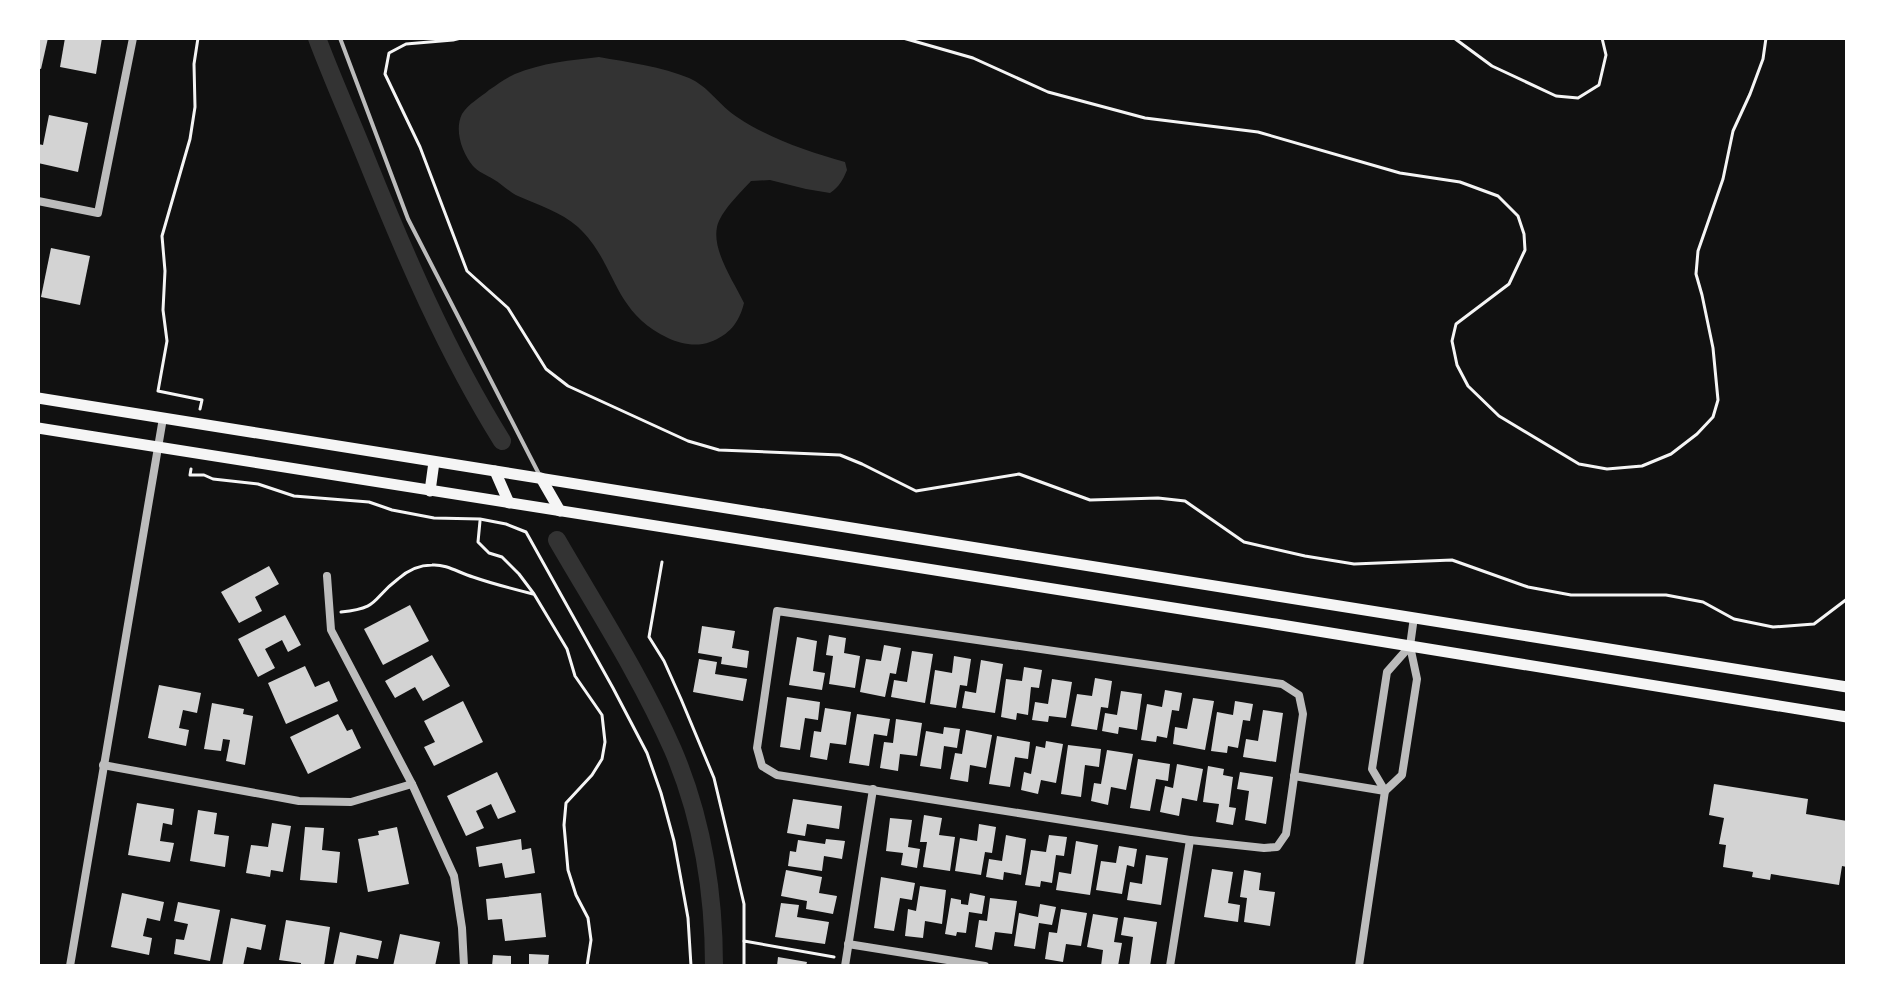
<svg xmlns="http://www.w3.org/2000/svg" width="1885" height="1004" viewBox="0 0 1885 1004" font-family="Commissioner,sans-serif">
<rect width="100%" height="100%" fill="#111"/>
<path fill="#333" d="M599,57C627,62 663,67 689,78C708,86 720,106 737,117C768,138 808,152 845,162L847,170C843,180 839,187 830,193L806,189L770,180L751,181C741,192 720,212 717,227C712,251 734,282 744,303C739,323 729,335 710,342C696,347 681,344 668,338C611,311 617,263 578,227C561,212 538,205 518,196C509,192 502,184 493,179C487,175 478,172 473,166C462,153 454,130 462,114C468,104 481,97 489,90C498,84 506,78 515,74C541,63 572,60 599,57Z"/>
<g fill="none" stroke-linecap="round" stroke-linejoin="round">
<g stroke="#333" stroke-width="18">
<path d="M317,38C332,78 350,118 366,158C405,255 446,351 502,441"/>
<path d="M557,540C597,609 641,677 673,750C702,818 714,892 714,966"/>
</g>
</g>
<g fill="#d3d3d3">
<path d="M38,38H48L41,69L38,68Z"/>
<path d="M65,38H102L96,74L60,67Z"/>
<path d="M49,115L88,123L78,172L38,163V144L43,145Z"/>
<path d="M51,248L90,256L80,305L41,297Z"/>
<path d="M269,566L279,584L255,597L262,611L239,623L221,592Z"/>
<path d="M410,605L429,641L383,665L364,629Z"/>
<path d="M285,615L301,645L288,652L282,640L265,649L275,668L258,677L238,639Z"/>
<path d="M702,626L735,631L732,648L749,651L747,668L721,664L722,657L698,653Z"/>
<path d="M829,635L846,638L844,653L860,656L855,688L829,684L833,656L826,655Z"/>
<path d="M797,637L817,641L813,671L825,673L822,690L789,685Z"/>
<path d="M884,645L901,648L896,674L890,673L885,697L860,692L866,659L881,661Z"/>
<path d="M912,651L933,654L925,703L891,697L894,680L907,682Z"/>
<path d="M432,655L450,686L423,701L415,687L395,698L385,681Z"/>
<path d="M954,656L971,659L967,686L960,685L956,708L930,704L935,670L952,673Z"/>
<path d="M699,659L717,662L715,674L747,679L743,701L693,692Z"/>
<path d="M981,660L1003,664L995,713L962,708L965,691L976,693Z"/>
<path d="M305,666L315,687L329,681L338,701L286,724L268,683Z"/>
<path d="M1024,667L1042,670L1039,688L1031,687L1028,715L1017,713L1016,720L1001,717L1006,679L1022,681Z"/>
<path d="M1095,678L1112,681L1108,708L1101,707L1097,730L1071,726L1077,694L1092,696Z"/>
<path d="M1052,679L1072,682L1066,718L1049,716L1048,722L1032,720L1035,702L1048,704Z"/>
<path d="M159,685L201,693L197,713L183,710L179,728L189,730L186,746L148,738Z"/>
<path d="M1165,690L1182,693L1179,711L1172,710L1167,738L1157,736L1156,742L1141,740L1147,704L1162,707Z"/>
<path d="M1121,691L1142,694L1137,730L1119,727L1118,734L1102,731L1105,713L1117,715Z"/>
<path d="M787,697L820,702L818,720L805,718L800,750L780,747Z"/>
<path d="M1193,698L1214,701L1205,750L1173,744L1175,727L1187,729Z"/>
<path d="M463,701L483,742L434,766L424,747L435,742L424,721Z"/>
<path d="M1235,701L1253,704L1250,721L1243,720L1238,748L1228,746L1227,753L1211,751L1217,712L1233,715Z"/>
<path d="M212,703L244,709L243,714L253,716L245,765L226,761L230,740L223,739L221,751L204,749Z"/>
<path d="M825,708L851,712L846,745L830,743L827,760L810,757L814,731L821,732Z"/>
<path d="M1263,710L1283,713L1276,762L1243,757L1246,739L1258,741Z"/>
<path d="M338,714L347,731L352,729L361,748L308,774L290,737Z"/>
<path d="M857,714L890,719L887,736L874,734L869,766L849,763Z"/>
<path d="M896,719L922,723L917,756L900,754L898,771L880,768L884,742L893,743Z"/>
<path d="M944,727L960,729L957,748L944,746L941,769L920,766L926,731L943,734Z"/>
<path d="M966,730L992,735L986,768L970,765L968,782L950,779L955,753L962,754Z"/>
<path d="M997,736L1030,742L1028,759L1015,757L1010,787L989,784Z"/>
<path d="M1046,741L1063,744L1056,783L1041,780L1038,794L1021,790L1024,772L1031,774L1036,746L1045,748Z"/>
<path d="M1068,745L1101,749L1099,767L1085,765L1081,797L1061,794Z"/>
<path d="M1107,750L1133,754L1126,790L1111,787L1108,805L1091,801L1094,783L1101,784Z"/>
<path d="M1138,759L1170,764L1168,781L1156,779L1150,811L1130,808Z"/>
<path d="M1177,764L1203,769L1197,801L1182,798L1179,816L1160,812L1165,786L1173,788Z"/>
<path d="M1208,766L1224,769L1223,775L1233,777L1229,807L1236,808L1233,825L1216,822L1219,804L1203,802Z"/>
<path d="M497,772L516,812L498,819L491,804L476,811L484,828L466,836L447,796Z"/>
<path d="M1240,772L1273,777L1266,824L1245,820L1249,791L1237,789Z"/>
<path d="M1714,784L1808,799L1806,814L1847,821V867L1842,866L1839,885L1771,874L1770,880L1752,877L1753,872L1723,867L1726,845L1719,844L1724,818L1709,815Z"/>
<path d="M793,799L842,806L839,829L807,824L805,836L787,833Z"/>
<path d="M137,803L174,809L172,825L163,823L160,841L174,843L170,862L128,855Z"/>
<path d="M198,810L217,813L214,834L229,836L225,867L190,861Z"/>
<path d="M924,815L942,818L939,835L955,837L950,871L923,867L927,842H920Z"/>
<path d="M890,818L912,820L908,847L920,849L917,868L901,865L903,853L886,851Z"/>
<path d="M272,823L291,826L283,872L271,870L270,877L246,873L251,845L268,847Z"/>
<path d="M979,824L996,827L992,853L985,852L981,875L955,871L960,838L977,841Z"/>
<path d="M305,827L324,828L322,850L340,852L337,883L300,880Z"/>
<path d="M397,827L409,884L368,892L358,839L379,835L378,831Z"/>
<path d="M1006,835L1026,839L1021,875L1004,872L1003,880L986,877L989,859L1002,861Z"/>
<path d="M1049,835L1067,837L1064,856L1056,855L1052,883L1041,881L1040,887L1025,885L1031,850L1046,852Z"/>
<path d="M521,839L522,850L531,848L535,873L505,878L502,863L479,867L476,847Z"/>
<path d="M826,839L845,841L842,859L824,856L822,871L788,866L790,851L796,852L798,840L825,844Z"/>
<path d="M1076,841L1098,845L1090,895L1056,890L1059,872L1071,874Z"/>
<path d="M1119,846L1137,849L1134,867L1127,865L1122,894L1096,890L1101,861L1116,863Z"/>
<path d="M1146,855L1168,858L1161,905L1127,900L1130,882L1142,884Z"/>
<path d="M1212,869L1233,872L1228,903L1240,905L1238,922L1204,917Z"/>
<path d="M786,870L822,877L819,893L837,896L833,914L806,909L807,901L781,896Z"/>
<path d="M1244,870L1261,873L1259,890L1275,892L1270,926L1244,922L1247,898L1240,897Z"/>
<path d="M881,877L915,883L912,900L900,898L894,931L874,928Z"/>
<path d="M920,886L946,890L942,924L925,921L923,938L905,936L908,909L916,911Z"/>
<path d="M122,893L164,902L160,921L147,918L143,936L152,938L149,955L111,947Z"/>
<path d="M541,893L546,937L505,941L502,919L488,920L486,899Z"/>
<path d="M970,893L985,896L982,914L969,912L966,933L957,932L956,936L945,934L951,898L961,900V904L968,905Z"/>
<path d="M990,898L1017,901L1012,934L995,932L992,950L975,947L979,920L987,921Z"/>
<path d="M178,902L220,910L210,961L174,954L176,939L184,940L188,924L174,921Z"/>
<path d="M781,903L799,905L797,917L829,922L825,944L775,937Z"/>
<path d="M1040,904L1056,907L1052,925L1039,923L1035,949L1014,946L1019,913L1038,917Z"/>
<path d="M1061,909L1087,913L1081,946L1066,944L1063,962L1045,959L1049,932L1057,933Z"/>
<path d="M1093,914L1118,918L1114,942L1122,943L1118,966H1101L1103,950L1087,947Z"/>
<path d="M1124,917L1157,922L1150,966H1129L1133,937L1121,935Z"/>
<path d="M231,918L266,925L261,950L247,947L243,966H222Z"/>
<path d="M286,920L330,927L324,966H301V963L279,960Z"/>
<path d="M340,932L382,941L378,959L357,955L355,966H333Z"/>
<path d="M400,934L440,942L435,966H393Z"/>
<path d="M529,954L549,955L548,966H529Z"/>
<path d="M493,955L511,956V966H492Z"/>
<path d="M778,957L807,962L806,966H777Z"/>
</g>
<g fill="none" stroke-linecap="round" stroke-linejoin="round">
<g stroke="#f5f5f5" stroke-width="3">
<path d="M198,38L194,64L195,107L190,139L162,236L165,271L163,310L167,341L158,391L202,400L200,409"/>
<path d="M461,38L453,40L406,44L389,53L385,74L420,147L467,271L508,308L546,369L568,386L688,441L719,450L840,455L862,464L916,491L1019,474L1090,500L1158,498L1185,501L1244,542L1305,556L1354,564L1452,560L1528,587L1571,595H1666L1703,602L1734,619L1773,627L1814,624L1847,599"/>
<path d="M903,38L973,58L1048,92L1145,118L1258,132L1400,173L1460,182L1498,196L1518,216L1524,234L1525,250L1509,284L1456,324L1452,341L1457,365L1468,386L1499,416L1579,464L1607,469L1642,466L1671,454L1697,434L1713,417L1718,400L1713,348L1702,295L1696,274L1698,251L1723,179L1733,131L1750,94L1763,59L1766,38"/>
<path d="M1454,38L1492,66L1556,96L1578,98L1599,85L1606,55L1602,38"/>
<path d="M191,469L190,475H204L213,479L258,484L294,496L369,502L392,510L434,518L480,519L506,524L526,532L613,688L647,753L661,793L674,841L688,918L691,966"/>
<path d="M480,521L478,542L489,553L502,557L519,574L534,594L567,649L575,676L602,715L605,742L602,759L592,775L566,803L564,825L568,870L576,895L588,918L591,940L587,966"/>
<path d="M662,562L649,637L664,661L681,699L714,778L744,904V941"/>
<path d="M341,612C381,608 371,599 398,579C407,571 419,565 432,565C447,564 459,573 473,577C493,584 513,589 533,594"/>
<path d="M744,966V941L834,957"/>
</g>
<path stroke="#bcbcbc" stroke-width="4" d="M340,38L408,219L540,476"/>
<g stroke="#bcbcbc" stroke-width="8">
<path d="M38,201L98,213L133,38"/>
<path d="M327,576L331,630L412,784L454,876L462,928L464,966"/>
<path d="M777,611L1282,684L1299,695L1303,714L1286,834L1277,847L1264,848L1190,840L777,775L762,766L757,748Z"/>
<path d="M103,765L299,801L351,802L412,784"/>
<path d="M1294,776L1385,791"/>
<path d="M1385,791L1372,769L1387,672L1410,646"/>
<path d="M848,944L985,966"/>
<path d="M70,966L163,418"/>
<path d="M845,966L873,789"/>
<path d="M1170,966L1190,840"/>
<path d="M1359,966L1385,791L1402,775L1417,679L1410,646L1414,617"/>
</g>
<g stroke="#f5f5f5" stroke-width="11">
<path d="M38,398L1847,687"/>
<path d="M38,428L1275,624L1847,717"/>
<path d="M495,471L509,503"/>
<path d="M541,478L560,511"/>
<path d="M430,491L434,462"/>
</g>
</g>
<rect width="1885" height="1004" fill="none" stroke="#ffffff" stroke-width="80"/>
</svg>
